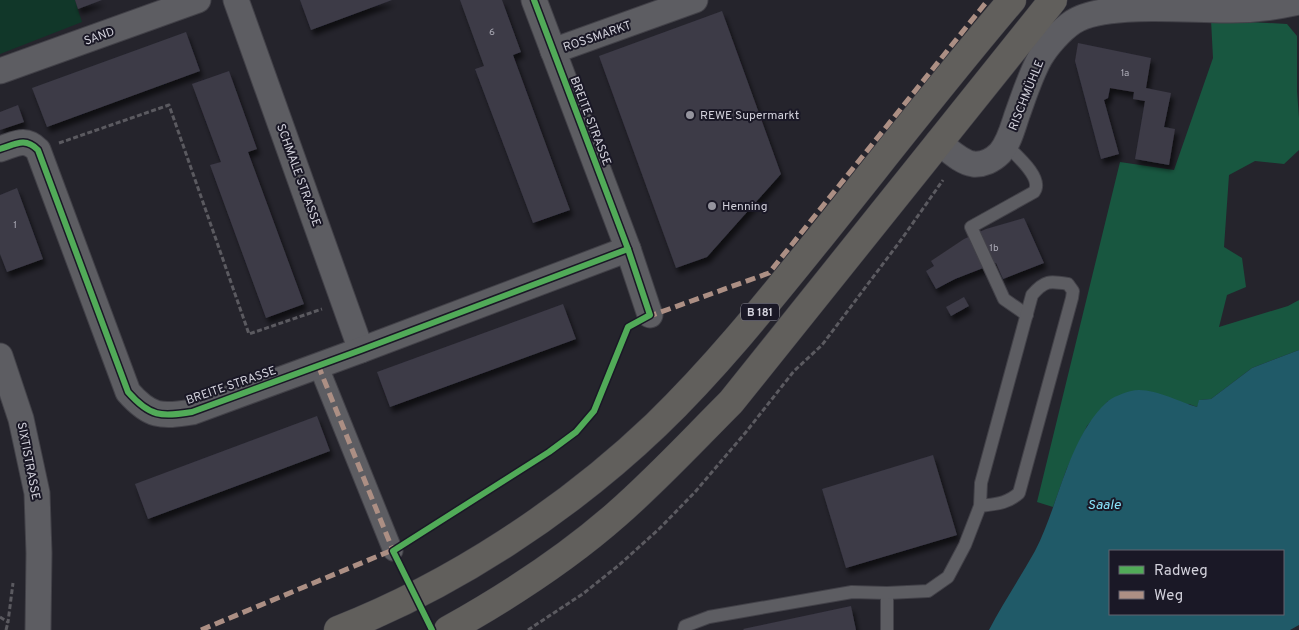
<svg xmlns="http://www.w3.org/2000/svg" width="1299" height="630" viewBox="0 0 1299 630" font-family="Overpass,sans-serif">
<defs>
<filter id="shadow"><feDropShadow dx="3" dy="5.5" stdDeviation="2.5" flood-color="#0009"/></filter>
</defs>
<rect width="100%" height="100%" fill="#25242c"/>
<path fill="#113729" d="M0,0H75L82,22L0,54Z"/>
<path fill="#185740" d="M1211,20L1287,24L1297,36V91L1299,118V150L1284,164L1255,161L1229,175L1224,247L1242,258L1246,287L1227,295L1219,327L1288,306L1299,300V350L1252,368L1211,399L1200,400L1197,407L1189,404L1108,401L1087,426L1067,468L1053,507L1037,502L1120,162L1174,170L1213,58Z"/>
<path fill="#205a68" fill-rule="evenodd" d="M1299,350V625L1290,630H989C1003,603 1020,578 1035,551C1059,505 1068,438 1107,402C1112,397 1124,393 1131,391C1150,386 1179,402 1197,407L1199,400L1211,399L1252,368ZM1110,551H1283V614H1110Z"/>
<g fill="#3c3a47" filter="url(#shadow)">
<path d="M75,0H102L78,9Z"/>
<path d="M300,0H392L311,30Z"/>
<path d="M460,0H502L521,52L513,55L570,210L533,223L475,69L484,66Z"/>
<path d="M722,11L781,174L707,257L676,268L599,56Z"/>
<path d="M186,32L200,71L47,127L32,88Z"/>
<path d="M1078,43L1151,58L1146,88L1171,93L1164,127L1175,129L1169,165L1135,159L1145,101L1133,99L1134,92L1110,88L1108,98L1104,100L1119,154L1101,159L1075,61Z"/>
<path d="M229,71L257,149L248,152L304,304L266,318L210,165L221,162L192,84Z"/>
<path d="M18,105L24,122L0,130V112Z"/>
<path d="M17,188L43,259L7,272L0,254V195Z"/>
<path d="M1024,218L1044,263L1003,279L996,263L955,279L936,289L926,271L934,266L931,261L964,239L986,229Z"/>
<path d="M964,297L969,306L951,316L946,307Z"/>
<path d="M563,304L576,339L390,407L377,372Z"/>
<path d="M317,416L330,451L148,519L135,484Z"/>
<path d="M933,455L957,535L846,568L822,489Z"/>
<path d="M851,606L856,630H744L743,629Z"/>
</g>
<g fill="none" stroke-linecap="round" stroke-linejoin="round">
<g stroke="#424148" stroke-width="14">
<g id="service">
<path d="M1006,145C1016,155 1044,178 1034,192L971,227L1004,299L1027,315"/>
<path d="M887,593V630"/>
<path d="M684,630L685,626L709,617L852,592L887,593L928,591L948,577L965,545L980,506L981,483L1032,295C1045,280 1050,281 1068,284L1073,291L1072,298L1019,493C1007,504 995,504 980,506"/>
</g>
</g>
<g stroke="#424148" stroke-width="21">
<path id="pedestrian" d="M318,365L393,551"/>
</g>
<g stroke="#424148" stroke-width="27">
<g id="minor">
<path d="M236,0L361,350"/>
<path d="M534,0L628,249L650,315"/>
<path d="M553,51L695,0"/>
<path d="M0,71L198,0"/>
<path d="M938,142C948,149 960,162 973,164C983,165 993,160 1000,153C1009,143 1013,127 1017,115C1024,96 1030,76 1040,58C1047,46 1061,30 1073,22C1105,1 1191,11 1231,10C1254,10 1277,7 1299,2"/>
<path d="M0,149C16,144 25,137 38,150L128,392C150,417 161,417 192,412L361,350L628,249"/>
<path d="M0,356L21,419L37,493L39,553L38,630"/>
</g>
</g>
<g stroke="#424148" stroke-width="29">
<g id="primary">
<path d="M338,630C453,585 567,510 656,425C714,369 764,307 814,245C880,163 944,80 1012,0"/>
<path d="M448,630C507,597 566,559 617,514C657,479 693,440 731,402L1053,0"/>
</g>
</g>
<g stroke="#5b5a60" stroke-width="3" stroke-dasharray="5 2.5" stroke-linecap="butt">
<path d="M59,143L169,105L249,334L322,309"/>
<path d="M0,617L8,622L13,583"/>
<path d="M6,630L8,622"/>
<path d="M528,630L584,593L619,565L659,529L695,492L746,432L794,371L822,345L901,240L943,180"/>
</g>
<use href="#service" stroke="#5d5d62" stroke-width="12"/>
<use href="#pedestrian" stroke="#5d5d62" stroke-width="19"/>
<use href="#minor" stroke="#5d5d62" stroke-width="25"/>
<use href="#primary" stroke="#615f5c" stroke-width="28"/>
<g stroke="#ac8f84" stroke-width="5" stroke-dasharray="10 5" stroke-linecap="butt">
<path d="M647,317L769,273L988,0"/>
<path d="M318,365L394,553"/>
<path d="M201,630L395,549"/>
</g>
<g stroke="#1a1826" stroke-width="9">
<g id="cycleway">
<path d="M0,149C16,144 25,137 38,150L128,392C150,417 161,417 192,412L361,350L628,249"/>
<path d="M432,630L393,551L549,452L576,432L594,411L628,327L650,315L628,249L534,0"/>
</g>
</g>
<use href="#cycleway" stroke="#51ab58" stroke-width="6"/>
</g>
<g fill="#95949e" stroke="#1a1826" stroke-width="2">
<circle cx="690" cy="115" r="5"/>
<circle cx="712" cy="206" r="5"/>
</g>
<g text-anchor="middle" stroke-width="4" stroke-linejoin="round" paint-order="stroke">
<g font-size="10" fill="#acabb6">
<text x="492" y="35">6</text>
<text x="1125" y="76">1a</text>
<text x="15" y="228">1</text>
<text x="994" y="251">1b</text>
</g>
<rect fill="#1a1826" stroke="#9b9aa5" stroke-width="1" x="741" y="303.5" width="38" height="17" rx="4"/>
<g font-size="11" font-weight="bold" fill="#d2d1db">
<text x="760" y="316">B 181</text>
</g>
<g font-size="12" fill="#d2d1db" stroke="#1a1826">
<text transform="translate(99 36) rotate(-20)" y="4">SAND</text>
<text transform="translate(597 36) rotate(-19)" y="4">ROSSMARKT</text>
<text transform="translate(1026 95) rotate(-68)" y="4">RISCHMÜHLE</text>
<text transform="translate(591 121) rotate(69)" y="4">BREITE STRASSE</text>
<text transform="translate(299 175) rotate(70)" y="4">SCHMALE STRASSE</text>
<text transform="translate(231 385) rotate(-19)" y="4">BREITE STRASSE</text>
<text transform="translate(29 461) rotate(79)" y="4">SIXTISTRASSE</text>
</g>
<g font-size="12" fill="#d2d1db" stroke="#1a1826" text-anchor="start">
<text x="700" y="119">REWE Supermarkt</text>
<text x="722" y="210">Henning</text>
</g>
<g font-size="14" font-style="italic" fill="#89e2fa" stroke="#1a1826">
<text x="1104" y="509">Saale</text>
</g>
</g>
<rect x="1109" y="550" width="175" height="65" fill="#1a1826" stroke="#64626e"/>
<rect x="1119" y="566" width="25" height="8" fill="#51ab58" stroke="#64626e"/>
<text x="1154" y="575" font-size="15" fill="#d2d1db">Radweg</text>
<rect x="1119" y="591" width="25" height="8" fill="#ac8f84" stroke="#64626e"/>
<text x="1154" y="600" font-size="15" fill="#d2d1db">Weg</text>
</svg>
